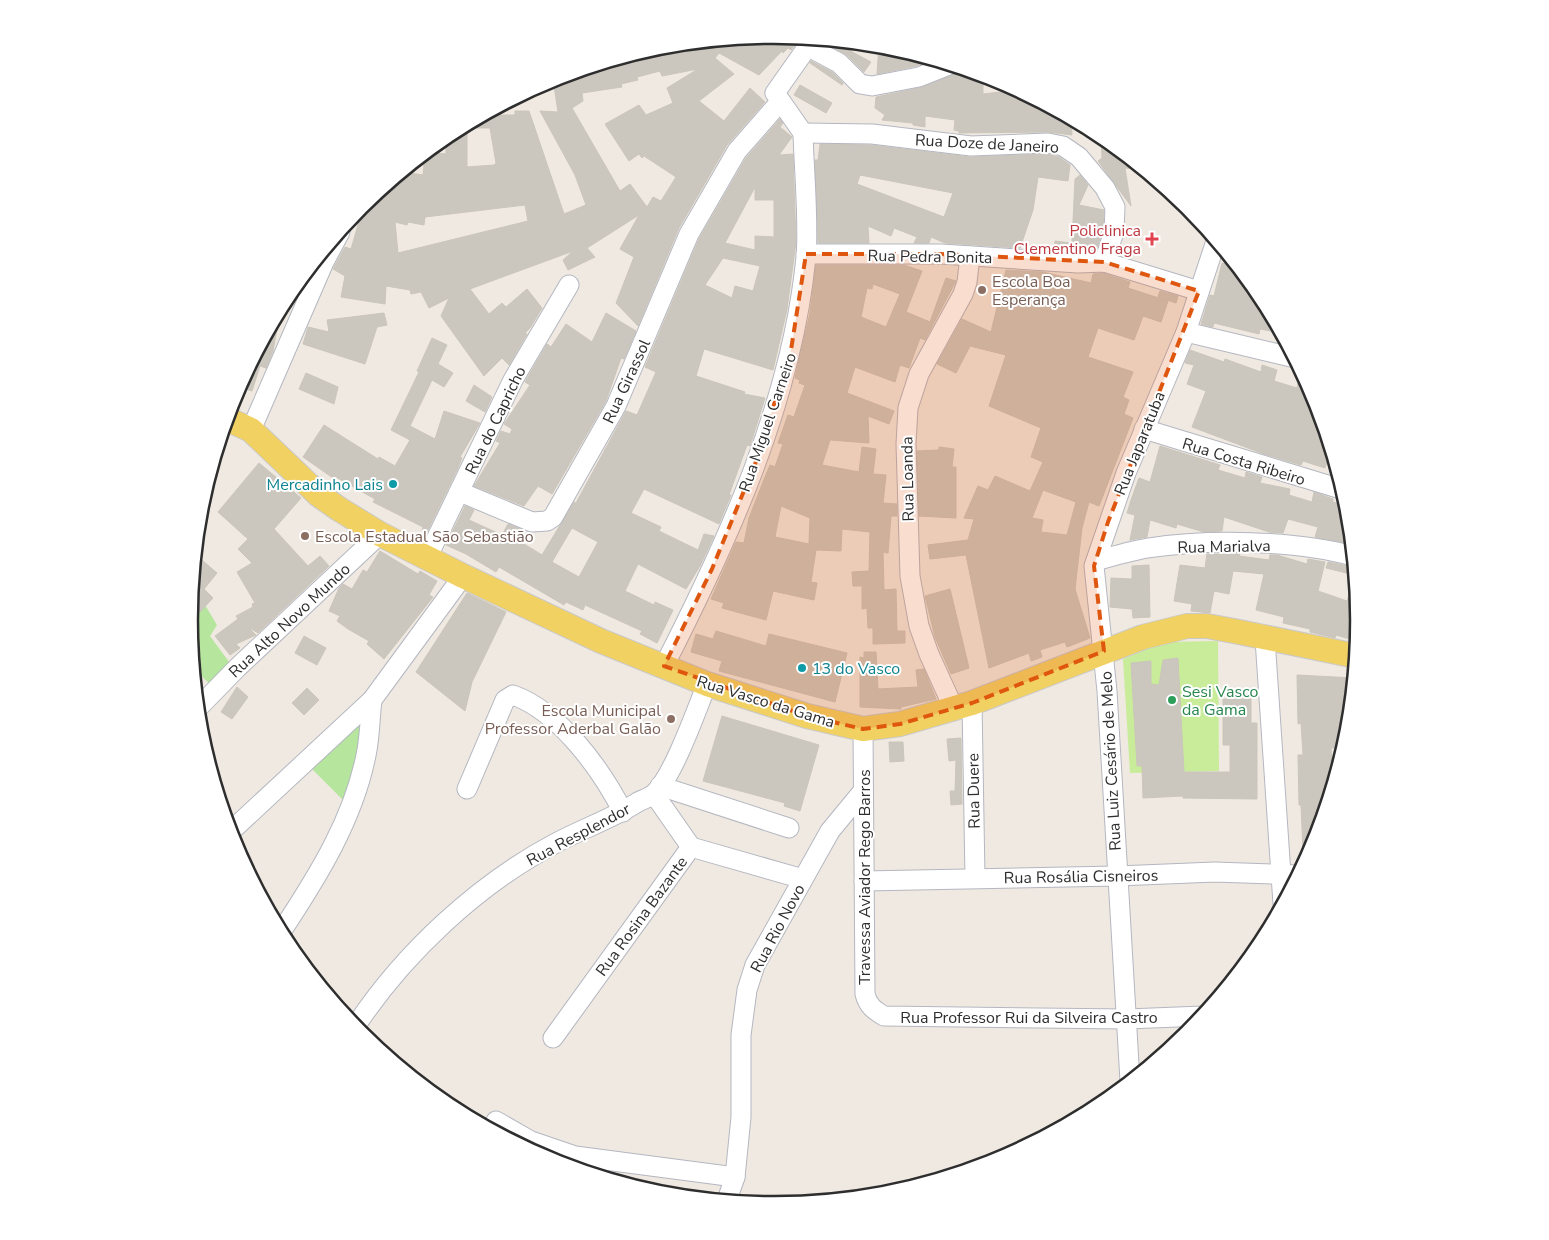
<svg xmlns="http://www.w3.org/2000/svg" width="1549" height="1240" viewBox="0 0 1549 1240" font-family="'Nunito Sans',sans-serif">
<rect width="100%" height="100%" fill="#efe9e1"/>
<g fill="#b6e59e">
<path d="M199,595L217,625L210,636L235,670L211,685L194,669L190,620L192,597Z"/>
<path d="M367,704L368,749L345,802L306,763Z"/>
</g>
<path fill="#c9ec9a" d="M1218,641L1219,771L1130,773L1123,659L1163,642Z"/>
<g fill="#cbc7bf" stroke="#cbc5ba" fill-rule="evenodd">
<path d="M775,35L800,38L791,50L788,48L783,53L782,51L759,75L719,53L715,58L734,74L699,101L724,121L750,88L765,102L727,145L679,228L638,326L616,303L634,257L620,249L639,215L587,248L595,257L568,270L563,260L573,251L470,289L489,314L502,303L506,307L527,289L542,308L530,328L525,333L527,334L509,365L502,358L484,376L441,316L449,298L429,308L421,292L411,294L410,290L386,286L385,304L341,297L345,276L333,269L345,247L351,249L364,204L403,172L423,175L425,154L427,152L446,154V137L448,135L467,134V167L494,165L496,163L490,128H460L485,115H515V111H529L564,214L586,205L575,175L540,111L558,112L553,79L626,57L633,55L634,60L673,51L669,45ZM698,69L667,88L673,103L646,115L639,105L605,124L629,161L639,154L642,158L644,156L676,177L661,201L653,197L647,207L630,184L620,191L572,108L583,101L582,93L622,87L621,84L638,80L637,77L660,71L662,76ZM525,205L528,221L398,253L395,222L407,225L408,222L424,225L425,217Z"/>
<path d="M824,40H830L871,62L864,72L847,55L824,42Z"/>
<path d="M879,45L892,47L894,58L911,55L912,61L932,60L916,66L877,74Z"/>
<path d="M811,61L832,72L843,83L842,85L810,63Z"/>
<path d="M960,68L983,75V94L1008,91V84L1071,118L1072,135L1048,132L959,133V131L954,130L955,120L925,116V127L913,125V123L882,120L885,115L875,108L876,97L923,87L953,75Z"/>
<path d="M800,85L832,103L826,113L794,95Z"/>
<path d="M780,119L783,123L780,127L792,137L779,155L793,154L796,242L787,309L773,370L704,349L696,376L745,392L744,394L765,398L750,446L747,445L729,495H731L719,524L644,489L631,513L661,527L659,531L698,550L704,534L714,536L700,566L686,589L638,564L625,591L654,605L655,602L673,610L657,643L640,634L642,631L585,605L583,610L566,602L564,605L499,567L496,572L466,554L446,545L465,506L474,510L469,520L502,535L508,524L522,530L516,539L542,555L574,502L576,503L626,411L637,415L656,372L645,367L699,239L746,158ZM755,187V200H774V237L755,236V250L725,243ZM723,258L760,266L753,291L735,286L732,298L705,285ZM572,528L598,542L579,577L552,562Z"/>
<path d="M1101,135L1143,170L1125,168L1131,206L1098,161L1102,158Z"/>
<path d="M820,144L871,145L970,157L1047,154L1059,157L1070,165L1068,181L1038,177L1033,210L1020,248L945,243L931,237L929,243H914L917,237L894,228L891,236L868,226L869,243H818L815,160H818ZM860,175L953,193L944,217L857,184Z"/>
<path d="M1080,175L1088,185L1079,205L1104,210L1103,230L1096,251L1054,250L1055,241L1072,243L1075,179Z"/>
<path d="M1222,263L1238,267L1261,295L1281,333L1260,329L1259,334L1214,323L1213,327L1201,324L1210,295L1214,296Z"/>
<path d="M816,265H904L922,271L906,312L930,322L946,278L956,281L925,340L920,338L909,368L900,365L895,382L855,367L847,393L894,411L889,424L868,416L869,443L830,440L822,465L859,472L862,447L876,449L873,474L886,475L883,503L897,504V516H891L888,553L883,552L884,590L896,589L897,631H905V643L873,644V628H868L867,608L862,609V586H853L852,572L869,571L870,532L842,529L841,551L816,550L811,582L817,583L814,600L773,591L766,620L722,608L724,603L711,599L736,542L744,543L749,518L763,482L770,465L775,467L783,444L778,443L788,415L794,417L805,385L799,383L800,380L795,378L810,313ZM873,284L900,294L886,327L861,317L867,288L872,289ZM781,506L810,518L809,544L775,537Z"/>
<path d="M1006,270L1043,272L1091,283L1093,274L1103,273L1130,282L1128,288L1168,301L1161,322L1143,316L1134,340L1098,328L1088,357L1133,372L1123,397L1129,400L1124,414L1133,418L1099,506L1089,502L1082,528L1075,589L1090,638L1067,647L1065,642L1040,650L1042,657L1031,661L1029,653L989,668L966,555L930,559L928,545L968,540L974,519L964,518L978,486L988,490L995,476L1030,491L1043,462L1031,457L1041,428L989,406L1006,355L970,346L956,373L937,364L962,319L991,332ZM1043,490L1076,502L1067,535L1041,532L1043,520L1032,518Z"/>
<path d="M1160,291L1178,296L1176,303L1158,297Z"/>
<path d="M384,313L387,325L377,327L365,364L303,344L308,327L329,332L327,320Z"/>
<path d="M606,313L636,331L624,359L621,358L606,401L552,494L538,486L524,506L474,486L500,443L496,441L501,431L510,434L512,429L504,424L530,385L525,382L547,344L551,347L566,324L592,342Z"/>
<path d="M276,317L279,318L273,351L266,368L260,366L252,391L239,387Z"/>
<path d="M432,338L447,345L438,364L453,373L444,387L432,380L410,426L435,439L444,411L480,423L460,457L462,458L457,470L427,532L422,530L423,527L373,502L375,499L334,476L333,478L303,457L324,425L378,459L379,457L395,466L410,440L391,430L419,372L417,371Z"/>
<path d="M1190,350L1224,362L1225,359L1261,372L1262,365L1277,370L1274,381L1297,388L1301,371L1315,396L1325,428L1322,446L1331,450L1325,468L1303,461L1301,465L1264,454L1192,427L1206,391L1187,384L1194,365L1185,363Z"/>
<path d="M306,373L338,387L334,404L299,389Z"/>
<path d="M474,385L492,397L485,412L466,401Z"/>
<path d="M1160,446L1220,465L1218,470L1245,478L1246,472L1262,477L1260,483L1290,489L1289,495L1312,502L1314,492L1333,499V502L1348,507L1352,544L1315,537L1318,527L1288,519L1283,533L1269,532L1224,517L1222,531L1204,532L1177,524L1176,528L1150,520L1147,537L1130,540L1135,515L1127,513L1131,500L1139,478L1150,482Z"/>
<path d="M939,447L954,449L952,467H956V518L919,516L917,451L939,450Z"/>
<path d="M259,463L301,498L274,529L308,566L320,556L329,566L258,633L248,627L256,635L236,644L240,648L230,655L215,636L238,619L236,616L253,607L252,604L255,603L237,572L252,563L238,549L248,539L218,512Z"/>
<path d="M380,551L418,574L420,571L437,581L429,595L433,597L384,659L367,644L369,641L348,629L337,621L340,616L329,611L339,588L343,584L352,589L363,570L367,572Z"/>
<path d="M1207,554H1240L1239,556L1269,560L1270,555H1277L1307,564L1308,559L1325,562L1318,591L1347,601L1355,576L1359,618L1353,640L1336,635L1335,638L1310,632V629L1283,623L1284,617L1256,610L1264,574L1233,571L1229,594L1214,591L1210,613L1191,611L1192,604L1174,601L1180,565L1205,568Z"/>
<path d="M196,555L217,573L204,589L213,598L199,613L191,605Z"/>
<path d="M1328,562L1354,567L1355,575L1326,568Z"/>
<path d="M1149,565L1150,617L1133,618L1132,609L1110,607L1111,578L1132,579V566Z"/>
<path d="M950,589L969,668L951,674L935,637L925,596Z"/>
<path d="M467,593L506,612L472,682L465,711L416,672Z"/>
<path d="M716,631L766,646L769,634L847,653L835,702L719,671L722,661L691,652L696,634L713,639Z"/>
<path d="M304,636L326,648L317,665L295,653Z"/>
<path d="M864,652H876L878,689L918,687L916,670L924,669L936,699L901,707V709L860,707V657L864,658Z"/>
<path d="M1178,658L1184,772H1230V745H1223V699H1251V723H1257V799L1183,798V796L1143,798L1142,766H1137L1131,663L1151,661V684L1159,685L1163,660Z"/>
<path d="M1297,675L1354,678L1348,734L1346,742H1336L1337,748H1331L1333,783L1312,850L1303,851L1301,805H1299L1298,755H1303L1301,723L1298,724Z"/>
<path d="M237,687L248,697L232,719L221,712Z"/>
<path d="M307,688L319,700L304,715L292,703Z"/>
<path d="M722,716L819,745L800,811L784,806L785,803L703,781Z"/>
<path d="M961,738L962,804L951,805L950,791H955L956,760L949,761L947,739Z"/>
<path d="M889,742H903L904,761L890,762Z"/>
</g>
<g fill="none" stroke-linecap="round" stroke-linejoin="round">
<g stroke="#b4b7c1" stroke-width="21">
<g id="minor">
<path d="M807,46L839,63L860,84L872,86L919,77L949,65"/>
<path d="M803,133L872,134L971,146L1048,143L1063,146L1079,157L1105,188L1115,207L1114,232L1104,262"/>
<path d="M803,133L775,93L813,39"/>
<path d="M806,254H941L1078,263L1104,262L1199,291"/>
<path d="M1186,332L1295,358"/>
<path d="M1144,429L1344,490"/>
<path d="M251,430L324,262L340,232"/>
<path d="M460,492L532,522L547,521L553,517L616,406L689,234L737,151L780,102"/>
<path d="M427,558L513,380L569,285"/>
<path d="M1096,561C1113,556 1130,551 1148,548C1207,539 1295,540 1353,556"/>
<path d="M1265,639L1283,904"/>
<path d="M664,666C729,539 792,401 806,257C809,220 804,171 803,133"/>
<path d="M972,703L975,878"/>
<path d="M198,708L238,667L380,534"/>
<path d="M954,709L929,654L919,626L910,576L906,444L908,408L919,374L963,294L967,282L970,256"/>
<path d="M863,729L865,994C868,1006 874,1010 884,1016L1127,1019L1203,1016"/>
<path d="M660,786L789,828"/>
<path d="M467,789L505,700L513,695C560,712 601,769 623,812"/>
<path d="M654,794L691,847"/>
<path d="M230,832L372,700L463,576"/>
<path d="M691,847L803,879"/>
<path d="M864,881L1117,876L1215,872L1298,875"/>
<path d="M281,932C318,876 355,817 367,750C370,733 370,716 372,700"/>
<path d="M355,1027C403,954 477,885 554,844C581,829 612,819 638,802C644,799 651,797 655,793C674,774 696,711 707,684"/>
<path d="M553,1038L691,847"/>
<path d="M1130,1081L1107,691L1094,566L1126,473L1186,332L1216,241"/>
<path d="M496,1121L531,1141L575,1156L735,1177"/>
<path d="M727,1200L735,1177L741,1117V1035L747,990L755,965L830,831L863,791"/>
</g>
</g>
<g stroke="#c9c9c9" stroke-width="26">
<path id="major" d="M227,419L251,430L319,495L339,509L380,534L463,576L601,641L707,684L807,716L863,729L900,724L972,703L1143,637L1187,626H1207L1234,631L1356,656"/>
</g>
<use href="#minor" stroke="#fff" stroke-width="19"/>
<use href="#major" stroke="#f2d163" stroke-width="24"/>
</g>
<path fill="#df570e" fill-opacity="0.2" stroke="#df570e" stroke-width="4" stroke-dasharray="10 6" stroke-linejoin="round" d="M806,254H941L1104,262L1199,291L1108,522L1094,566L1104,651L972,703L900,724L863,729L807,716L664,666L712,569L757,459L791,350Z"/>
<path fill="#e0444e" stroke="#fff" stroke-width="2" d="M1149.5 231.5h5v5h5v5h-5v5h-5v-5h-5v-5h5z"/>
<g fill="#8d6e63" stroke="#fff" stroke-width="2">
<circle cx="982" cy="290" r="5"/>
<circle cx="305" cy="536" r="5"/>
<circle cx="671" cy="719" r="5"/>
</g>
<g fill="#0f9aa8" stroke="#fff" stroke-width="2">
<circle cx="393" cy="484" r="5"/>
<circle cx="802" cy="668" r="5"/>
</g>
<circle fill="#2e9e5b" stroke="#fff" stroke-width="2" cx="1172" cy="700" r="5"/>
<g text-anchor="middle" stroke-width="4" stroke-linejoin="round" paint-order="stroke">
<g font-size="16" fill="#2e2e2e" stroke="#fff">
<text transform="translate(987 143) rotate(3)" y="6">Rua Doze de Janeiro</text>
<text transform="translate(930 256) rotate(1)" y="6">Rua Pedra Bonita</text>
<text transform="translate(626 381) rotate(-65)" y="6">Rua Girassol</text>
<text transform="translate(495 420) rotate(-64)" y="6">Rua do Capricho</text>
<text transform="translate(767 422) rotate(-71)" y="6">Rua Miguel Carneiro</text>
<text transform="translate(1139 443) rotate(-68)" y="6">Rua Japaratuba</text>
<text transform="translate(1244 461) rotate(17)" y="6">Rua Costa Ribeiro</text>
<text transform="translate(907 479) rotate(-91)" y="6">Rua Loanda</text>
<text transform="translate(1224 546) rotate(-1)" y="6">Rua Marialva</text>
<text transform="translate(289 620) rotate(-43)" y="6">Rua Alto Novo Mundo</text>
<text transform="translate(766 701) rotate(17)" y="6">Rua Vasco da Gama</text>
<text transform="translate(1110 761) rotate(-93)" y="6">Rua Luiz Cesário de Melo</text>
<text transform="translate(973 791) rotate(-91)" y="6">Rua Duere</text>
<text transform="translate(578 834) rotate(-28)" y="6">Rua Resplendor</text>
<text transform="translate(1081 876) rotate(-1)" y="6">Rua Rosália Cisneiros</text>
<text transform="translate(864 877) rotate(-90)" y="6">Travessa Aviador Rego Barros</text>
<text transform="translate(641 916) rotate(-54)" y="6">Rua Rosina Bazante</text>
<text transform="translate(777 928) rotate(-62)" y="6">Rua Rio Novo</text>
<text x="1029" y="1023">Rua Professor Rui da Silveira Castro</text>
</g>
<g font-size="16" fill="#be3a42" stroke="#fff" text-anchor="end">
<text x="1141" y="236">Policlinica<tspan x="1141" dy="18">Clementino Fraga</tspan></text>
</g>
<g font-size="16" fill="#785e54" stroke="#fff" text-anchor="start">
<text x="992" y="287">Escola Boa<tspan x="992" dy="18">Esperança</tspan></text>
<text x="315" y="542">Escola Estadual São Sebastião</text>
<text x="661" y="716" text-anchor="end">Escola Municipal<tspan x="661" dy="18">Professor Aderbal Galão</tspan></text>
</g>
<g font-size="16" fill="#0d838f" stroke="#fff" text-anchor="end">
<text x="383" y="490">Mercadinho Lais</text>
<text x="812" y="674" text-anchor="start">13 do Vasco</text>
</g>
<g font-size="16" fill="#27864d" stroke="#fff" text-anchor="start">
<text x="1182" y="697">Sesi Vasco<tspan x="1182" dy="18">da Gama</tspan></text>
</g>
</g>
<path d="M0 0H1549V1240H0ZM198 620a576 576 0 1 1 1152 0a576 576 0 1 1-1152 0Z" fill="#fff" fill-rule="evenodd"/>
<path fill="none" stroke="#2e2e2e" stroke-width="2.5" d="M198 620a576 576 0 1 1 1152 0a576 576 0 1 1-1152 0Z"/>
</svg>
